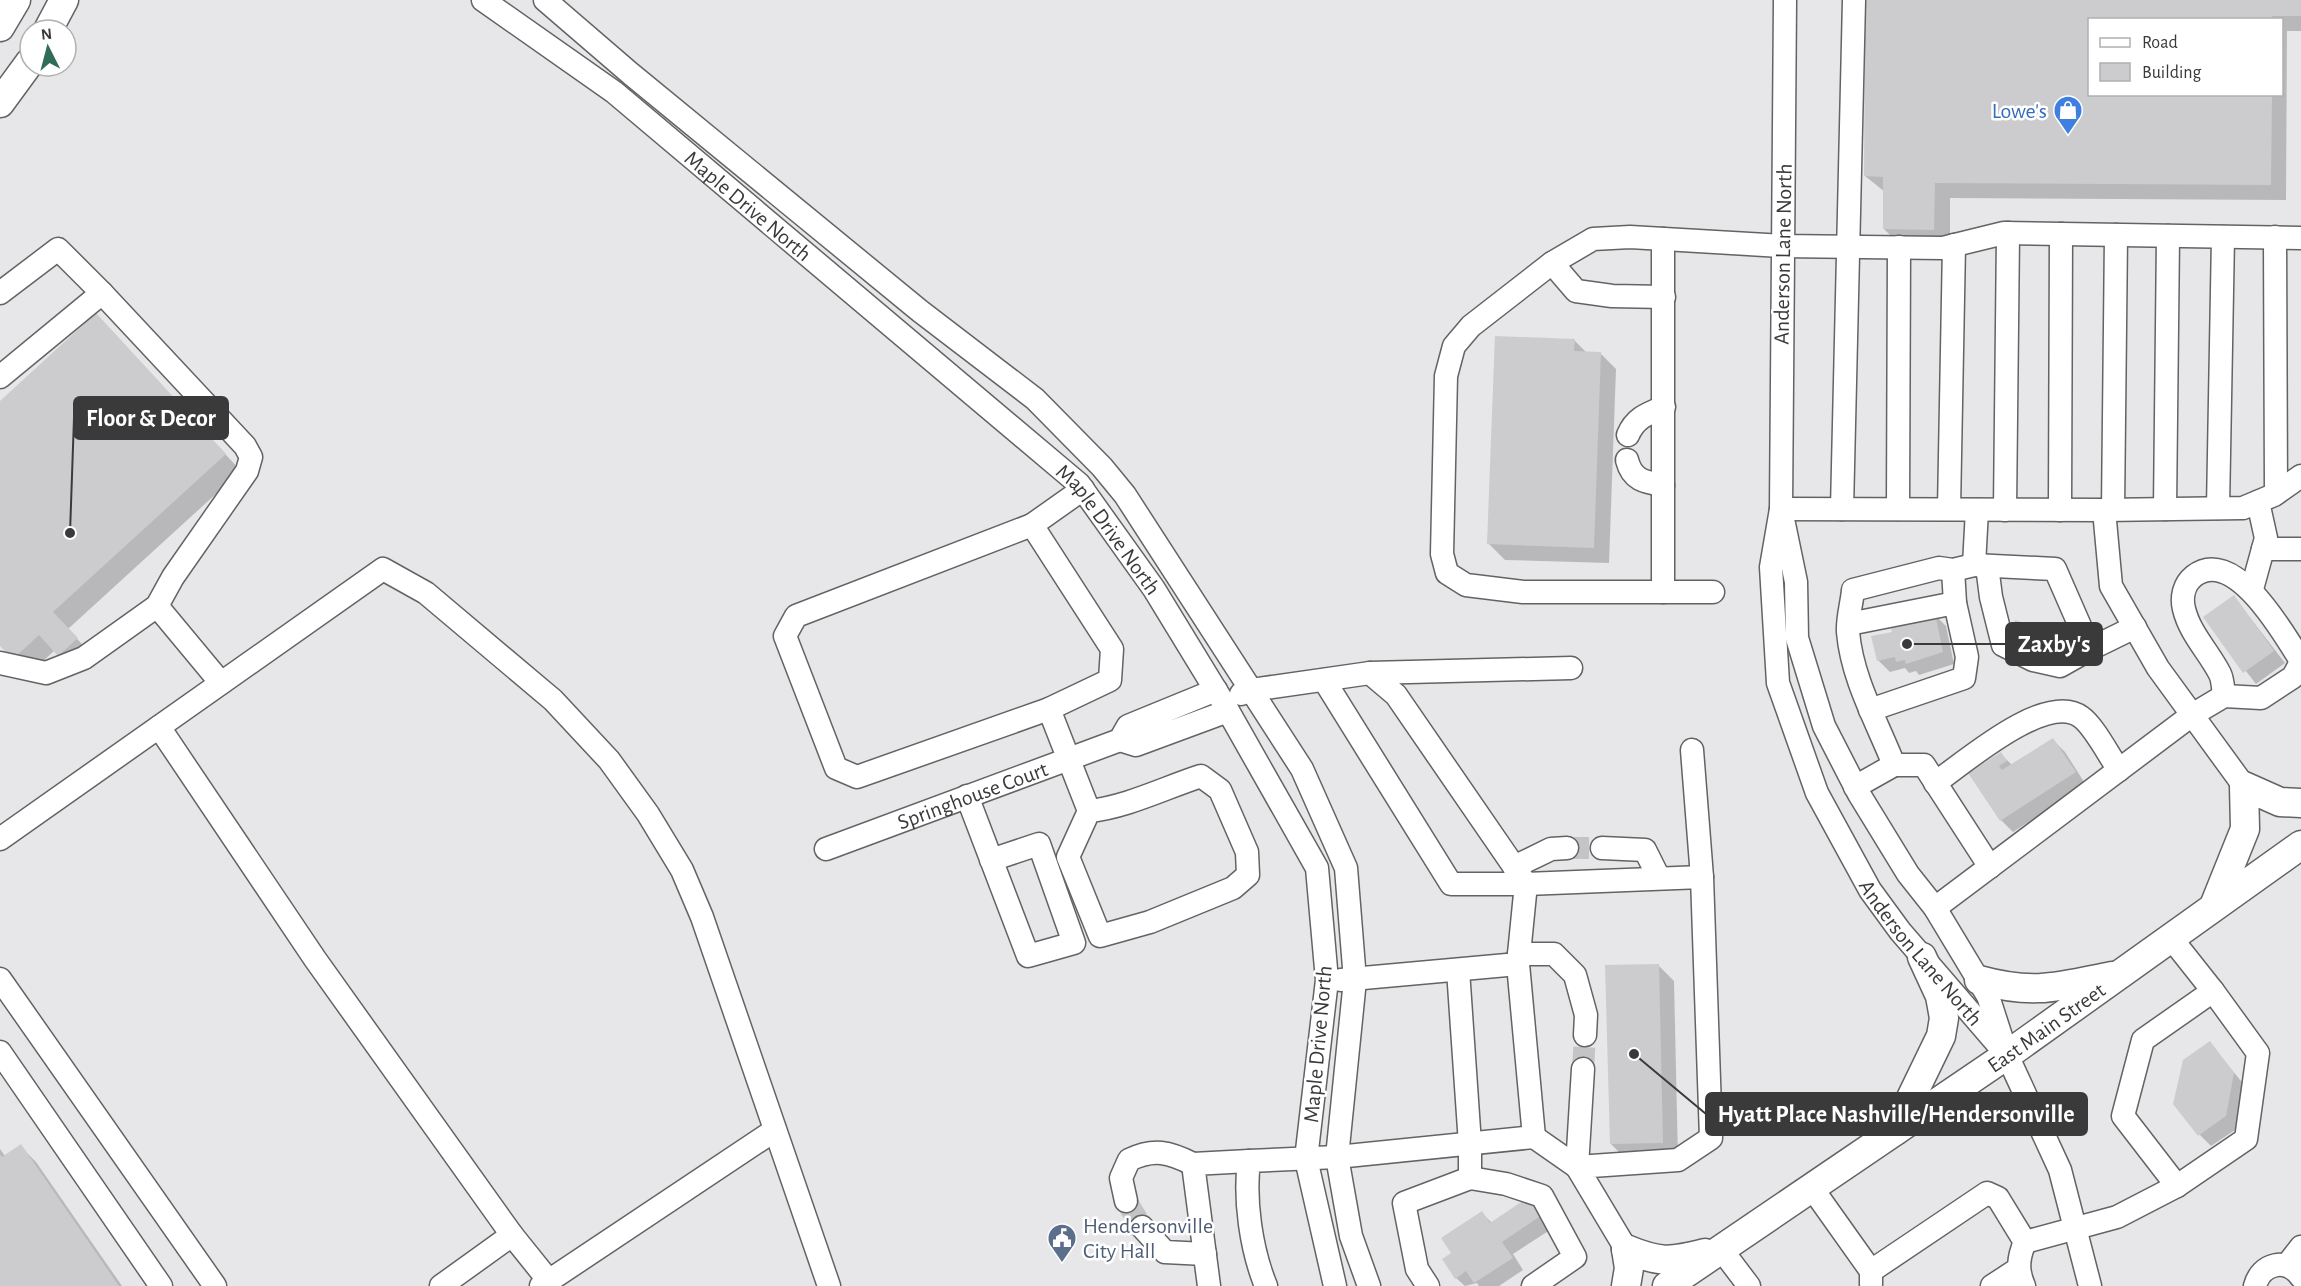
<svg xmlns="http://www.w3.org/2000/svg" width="2301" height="1286" viewBox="0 0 2301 1286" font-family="'Alegreya Sans',sans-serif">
<rect width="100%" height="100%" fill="#e7e7e9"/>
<g fill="#0003" fill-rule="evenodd">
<path d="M1867,0H2301V31H2287L2286,200L1950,198V245H1900L1884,229L1885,192L1865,176ZM2090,20H2282V94H2090Z"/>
<path d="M111,331L241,471L68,629L92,655L75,671L55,650L29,674L0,644V403Z"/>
<path d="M1574,340L1587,353H1600L1616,369L1609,563L1505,560L1489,544Z"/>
<path d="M2234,597L2285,663L2256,684L2205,618Z"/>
<path d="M1934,614L1946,626L1954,664L1919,675L1916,671L1909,673L1905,668L1890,672L1878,660L1893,633Z"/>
<path d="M2053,740L2065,752L2086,785L2013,832L2001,820L1970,774L2001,754L2013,766Z"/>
<path d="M1658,965L1674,981L1678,1158L1627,1160L1611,1144Z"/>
<path d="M2210,1043L2245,1086L2238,1128L2211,1146L2200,1135Z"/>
<path d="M20,1146L36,1162L122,1286H0V1149L5,1156Z"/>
<path d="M1530,1198L1553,1228L1513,1254L1523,1270L1499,1286H1479L1477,1283L1465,1286L1456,1278L1453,1253L1482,1213L1492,1223Z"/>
</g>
<g fill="#ccccce">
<path d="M1865,0H2301V16H2272V20H2090V94H2272L2271,185L1935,183L1934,230L1883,229V177L1864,176Z"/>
<path d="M96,313L226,454L53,612L78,638L58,656L39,635L13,659L0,646V401Z"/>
<path d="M1495,336L1575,339L1574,351L1601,352L1594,548L1487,544Z"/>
<path d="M2234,595L2274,651L2243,673L2203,617Z"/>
<path d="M1935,613L1943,652L1906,664L1905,660L1896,662L1895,657L1877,661L1871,636L1892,632L1890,624Z"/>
<path d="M2015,620L2057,634L2049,657L2007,643Z"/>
<path d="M2053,738L2076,772L2000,821L1968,773L2001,752L2007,761L1999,766L2002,770Z"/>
<path d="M1659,964L1663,1143L1610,1144L1605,965Z"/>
<path d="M2210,1041L2234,1073L2226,1116L2198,1136L2173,1104L2183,1060Z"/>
<path d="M21,1144L119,1286H0V1154L2,1157Z"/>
<path d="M1530,1196L1542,1215L1502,1242L1513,1258L1474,1283L1466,1271L1455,1279L1442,1259L1451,1253L1441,1238L1482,1211L1490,1223Z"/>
</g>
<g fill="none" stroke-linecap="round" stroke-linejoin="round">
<g stroke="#c4c4c6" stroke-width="22" stroke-dasharray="22 11" stroke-linecap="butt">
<path d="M1567,848H1602"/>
<path d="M1583,1069L1585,1035"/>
<path d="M1126,1201L1142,1227"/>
</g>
<g stroke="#626364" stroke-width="25">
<g id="minor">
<path id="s1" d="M483,0L614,92L1079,484L1154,589L1223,702L1317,868L1327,980L1306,1159L1335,1286"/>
<path d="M545,0L631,74L920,311L1035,399L1102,467L1125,495L1302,769L1346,868L1355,980L1337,1157L1351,1236L1369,1286"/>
<path id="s2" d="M1785,0L1781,509L1771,567L1778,683L1817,793L1870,890L1900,931L2007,1055"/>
<path d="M2275,237L2276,493"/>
<path d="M1552,263L1576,291L1612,296L1664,297"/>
<path d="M0,293L58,249L102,293"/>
<path d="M0,377L102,293L245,446L251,457L247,471L173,577L157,606L84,658L46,673L0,663"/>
<path d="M1628,435C1635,418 1647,414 1664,407"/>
<path d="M1627,460C1632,480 1644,482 1663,485"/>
<path d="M1083,489L1032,525L1112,649L1110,680L1049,709L1089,811L1068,857L1100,936L1150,922L1233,888L1248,875L1247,852L1220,790L1201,776C1164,788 1127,807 1089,811"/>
<path d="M2218,508L2223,237"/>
<path d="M1781,509L2104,510L2243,508L2274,495L2301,476"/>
<path d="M1842,509L1854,0"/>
<path d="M1898,509L1899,247"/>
<path d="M1949,509L1954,245"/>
<path d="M2165,509L2168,236"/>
<path d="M2005,510L2008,233"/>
<path d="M2060,510L2061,234"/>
<path d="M2104,510L2111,586L2158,668L2244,786"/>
<path d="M2113,510L2116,235"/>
<path d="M1784,524L1796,582L1797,638L1824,726L1859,794L1908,874L1935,908L1988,996L2007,1055L2060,1170L2090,1286"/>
<path d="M1032,525L796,616L785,636L836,768L857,777L1049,709"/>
<path d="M2263,549H2301"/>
<path d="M1974,565L2055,569L2090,649L2135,627"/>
<path d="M1987,566L1991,597L2003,645L2033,660L2060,666L2090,649"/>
<path d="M2252,589L2266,538L2258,502"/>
<path d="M1663,592V239"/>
<path d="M1713,592H1523L1466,585L1447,573L1442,554L1446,376L1454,346L1471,326L1552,263L1593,239L1630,237L1782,246L1943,248L2004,233L2301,238"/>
<path d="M157,606L221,683"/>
<path d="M1849,624L1955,603"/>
<path d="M1370,673L1571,668"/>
<path d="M1324,680L1451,884H1526L1518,964L1341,980"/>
<path d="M1216,690L1128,726L1120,740L1136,745L1228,711"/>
<path d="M1241,694L1251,690L1370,673L1396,695L1526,884L1702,877L1711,1138L1678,1160L1577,1167L1626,1249"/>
<path d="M2224,696C2223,689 2223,680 2220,674C2209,652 2190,634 2184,609C2181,597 2184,584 2194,576C2234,545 2284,634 2301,661"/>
<path d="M1870,710L1964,678L1967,657L1955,603L1953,570"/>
<path d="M159,727L315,959L512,1235L441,1286"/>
<path d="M1692,750L1702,877"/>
<path d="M1894,765H1924L1990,867"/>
<path d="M1935,783C1964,763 2046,691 2081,717C2094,726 2109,756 2119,770"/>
<path d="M1855,787L1894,765C1877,722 1852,679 1848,632C1847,619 1852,603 1853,590L1939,568L1953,570L1974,565L1977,510"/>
<path d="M967,796L1028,956L1074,943L1039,844L991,860"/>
<path d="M0,839L383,569L426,593L553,700L609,760L648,814L682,870L702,917L829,1286"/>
<path d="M1602,848L1645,850L1659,878"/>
<path id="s3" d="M826,849L1120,740"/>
<path d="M1514,867L1551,849L1567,848"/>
<path d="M1935,908L2192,715L2224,696L2261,698L2293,677L2301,662"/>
<path d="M2171,938L2213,991L2143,1040L2123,1116L2177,1186"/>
<path d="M1519,954H1554L1575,975L1586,1015L1585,1035"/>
<path d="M1518,964L1534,1137"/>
<path d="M1458,970L1470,1144V1178"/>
<path d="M0,979L215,1286"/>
<path d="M0,1052L161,1286"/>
<path d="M1577,1167L1583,1069"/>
<path d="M1812,1188L1871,1271V1284"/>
<path d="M1126,1201L1121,1178L1129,1160C1154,1148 1169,1152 1193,1164"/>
<path d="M1142,1227L1165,1252L1205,1254"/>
<path d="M512,1235L549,1281"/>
<path d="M1721,1249L1749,1286"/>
<path d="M2287,1265L2301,1247"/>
<path d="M1871,1271L1987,1193L1998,1198L2025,1242L2117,1217L2177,1186L2246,1139L2258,1053L2213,991"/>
<path d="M541,1286L775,1130"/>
<path d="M1209,1286L1193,1164L1249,1161"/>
<path d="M1266,1286C1251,1249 1244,1200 1249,1161L1337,1157L1534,1137L1577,1167"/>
<path d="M1428,1286L1417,1269L1404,1203L1470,1178L1506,1184L1542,1196L1575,1257L1533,1286"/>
<path d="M1992,1286L2018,1269"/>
<path d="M2024,1286C2017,1270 2018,1258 2025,1242"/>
<path d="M2255,1286C2261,1263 2287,1257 2301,1277"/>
</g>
</g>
<g stroke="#626364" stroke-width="31">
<g id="major">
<path d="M0,27L16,0"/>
<path d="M48,30L64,0"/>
<path d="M0,103L30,62"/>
<path d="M2214,906L2245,829L2244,786L2280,802L2301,803"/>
<path d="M1979,980C2034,995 2057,987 2112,976"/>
<path d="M1895,1131L1941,1036L1944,1018L1940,996L1922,957"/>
<path d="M1626,1249C1660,1263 1670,1262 1705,1253"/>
<path d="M1626,1249L1629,1268L1626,1286"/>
<path id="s4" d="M1667,1286L2007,1055L2301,845"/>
</g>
</g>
<use href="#minor" stroke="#fff" stroke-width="22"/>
<use href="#major" stroke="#fff" stroke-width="28"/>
</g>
<defs>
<g id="shop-pin" transform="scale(1.5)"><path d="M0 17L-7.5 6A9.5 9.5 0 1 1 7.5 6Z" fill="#3f7fe0" stroke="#fff"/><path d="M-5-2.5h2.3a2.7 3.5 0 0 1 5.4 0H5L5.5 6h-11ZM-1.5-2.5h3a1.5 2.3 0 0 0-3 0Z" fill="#fff"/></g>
<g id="civic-pin" transform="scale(1.5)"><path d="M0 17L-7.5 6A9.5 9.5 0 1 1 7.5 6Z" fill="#5c6f8a" stroke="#fff"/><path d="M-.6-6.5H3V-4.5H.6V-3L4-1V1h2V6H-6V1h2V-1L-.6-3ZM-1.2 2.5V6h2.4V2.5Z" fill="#fff"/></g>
</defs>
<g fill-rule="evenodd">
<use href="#shop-pin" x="2068" y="110"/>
<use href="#civic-pin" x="1062" y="1238"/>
</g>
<g text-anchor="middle" stroke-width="5" stroke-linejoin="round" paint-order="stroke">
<g font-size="22" fill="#366cbe" stroke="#fff" text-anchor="end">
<text x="2047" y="118">Lowe's</text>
</g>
<g font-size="22" fill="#3a3a3b" stroke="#fff">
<text dy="8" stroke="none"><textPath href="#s1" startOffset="336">Maple Drive North</textPath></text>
<text transform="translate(1782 254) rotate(-89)" y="8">Anderson Lane North</text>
<text dy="8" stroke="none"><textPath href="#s1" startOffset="822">Maple Drive North</textPath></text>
<text dy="8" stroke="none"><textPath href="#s3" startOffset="156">Springhouse Court</textPath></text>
<text dy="8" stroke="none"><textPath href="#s2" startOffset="992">Anderson Lane North</textPath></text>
<text dy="8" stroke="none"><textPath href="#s4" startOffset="459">East Main Street</textPath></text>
<text transform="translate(1317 1044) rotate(-85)" y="8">Maple Drive North</text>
</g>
<g font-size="22" fill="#4e5e75" stroke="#fff" text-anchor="start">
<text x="1083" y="1233">Hendersonville<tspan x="1083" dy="25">City Hall</tspan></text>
</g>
</g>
<path fill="none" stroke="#3a3a3b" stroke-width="2" d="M70 533L74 418M1907 644L2006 644M1634 1054L1706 1114"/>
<g fill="#3a3a3b" stroke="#fff" stroke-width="2">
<circle cx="70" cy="533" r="6"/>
<circle cx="1907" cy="644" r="6"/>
<circle cx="1634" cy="1054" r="6"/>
</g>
<g fill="#3a3a3b" stroke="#3a3a3b" stroke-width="2">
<rect x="74" y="397" width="154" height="42" rx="6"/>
<rect x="2006" y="623" width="96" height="42" rx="6"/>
<rect x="1706" y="1093" width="381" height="42" rx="6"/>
</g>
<g font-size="24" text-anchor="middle" font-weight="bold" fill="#fff">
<text x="151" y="426">Floor &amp; Decor</text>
<text x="2054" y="652">Zaxby's</text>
<text x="1896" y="1122">Hyatt Place Nashville/Hendersonville</text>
</g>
<rect x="2088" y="18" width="195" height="78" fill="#ffffff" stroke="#b0b0b1" stroke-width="1.5"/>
<rect x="2100" y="38" width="30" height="9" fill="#ffffff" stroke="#b0b0b1" stroke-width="1.5"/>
<text x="2142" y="48" font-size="18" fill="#3a3a3b">Road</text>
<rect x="2100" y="63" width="30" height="18" fill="#ccccce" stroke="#b0b0b1" stroke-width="1.5"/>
<text x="2142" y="78" font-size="18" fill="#3a3a3b">Building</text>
<g transform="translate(48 48) rotate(354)"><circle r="28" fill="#ffffff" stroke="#b0b0b1" stroke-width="1.5"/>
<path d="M0-4.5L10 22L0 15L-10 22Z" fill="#306d59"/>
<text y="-9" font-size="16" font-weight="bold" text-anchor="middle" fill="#3a3a3b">N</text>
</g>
</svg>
